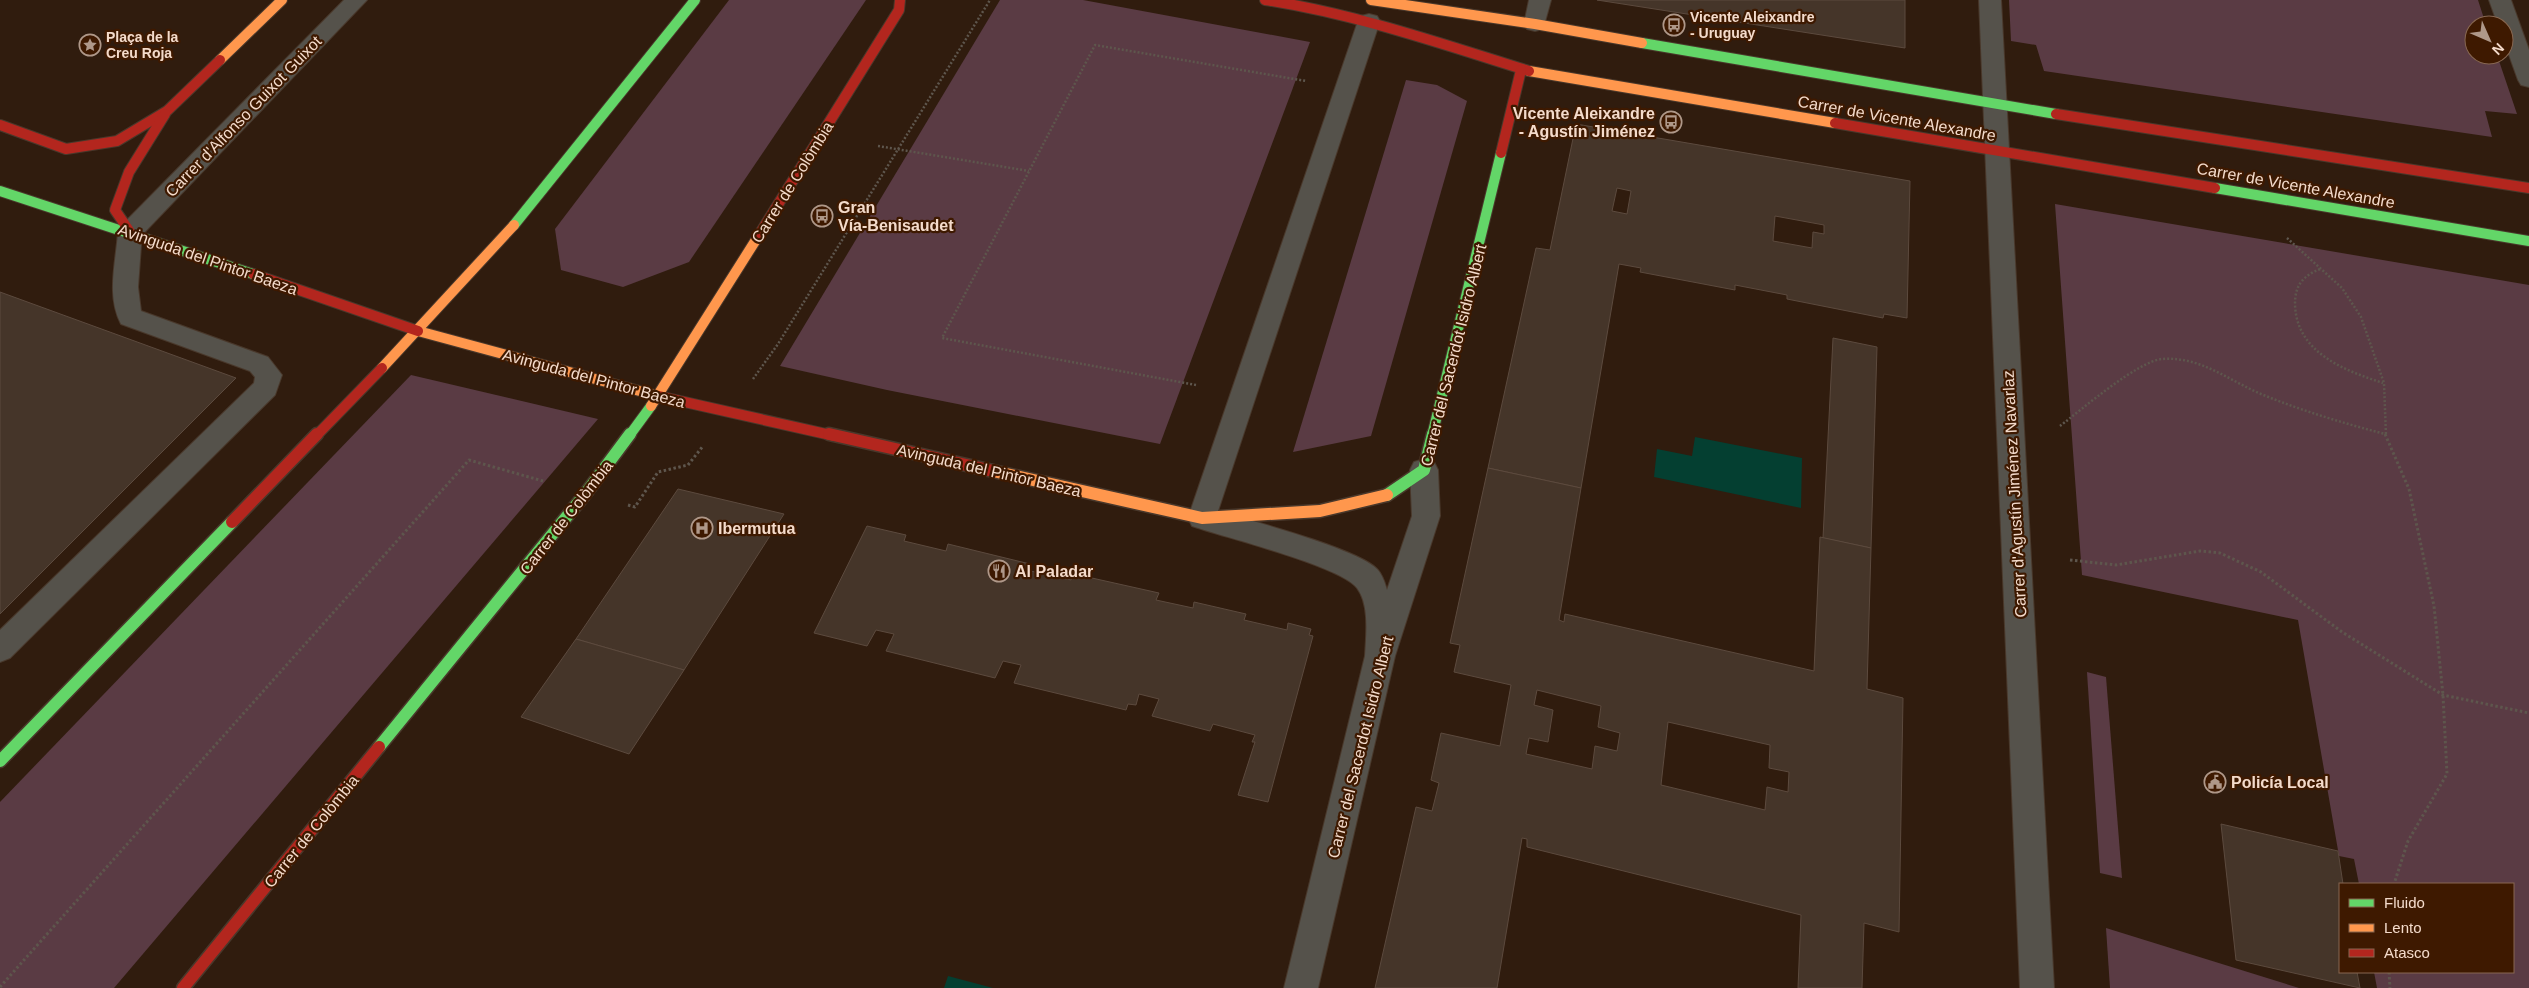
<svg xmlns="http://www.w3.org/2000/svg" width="2529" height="988" viewBox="0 0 2529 988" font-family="Helvetica,sans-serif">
<rect width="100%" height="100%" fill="#301c0e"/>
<g fill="#5a3b44">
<path d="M729,0H866L689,262L623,287L561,270L555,229Z"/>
<path d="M1000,0H1083L1310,42L1160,444L887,390L780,366Z"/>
<path d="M2009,0H2478L2486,25H2474V55H2497L2517,114L2485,111L2492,137L2044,71L2036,45L2011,41Z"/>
<path d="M1406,80L1437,85L1467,101L1371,436L1293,452Z"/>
<path d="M2055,204L2529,285V988H2377L2374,972H2513V884H2359L2354,859L2339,856L2298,620L2082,575Z"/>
<path d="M411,375L598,419L114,988H0V802Z"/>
<path d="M2087,672L2106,677L2122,878L2100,873Z"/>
<path d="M2106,928L2299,988H2110Z"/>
</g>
<g fill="#043f31">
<path d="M1695,437L1802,458L1801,508L1654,477L1657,449L1692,456Z"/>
<path d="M948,976L993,988H944Z"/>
</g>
<g fill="#453529" stroke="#5c4a3e" fill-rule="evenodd">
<path d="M1597,0H1905V48Z"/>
<path d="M1576,124L1910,181L1907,318L1884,314L1883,318L1787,299V295L1735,285V290L1640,272L1641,268L1619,264L1581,488L1488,468L1536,248L1550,250ZM1617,188L1631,191L1627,214L1612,211ZM1775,216L1824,225V234L1813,232L1812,248L1773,241Z"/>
<path d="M0,292L236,378L0,614Z"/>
<path d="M1833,338L1877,347L1871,548L1823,538Z"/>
<path d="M1488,468L1581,488L1559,620L1564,622L1565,614L1814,671L1820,537L1871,548L1867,689L1903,698L1899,932L1864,923L1862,988H1798L1801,915L1527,847V839L1522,838L1497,988H1375L1416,807L1432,811L1439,783L1431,780L1441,733L1500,746L1511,685L1454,672L1460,645L1450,643ZM1537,690L1601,706L1598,727L1620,733L1617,751L1595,746L1592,769L1526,754L1529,738L1548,742L1553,710L1534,705ZM1668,722L1770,745L1769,768L1789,772L1788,792L1767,787L1765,810L1661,785Z"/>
<path d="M678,489L784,514L684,670L576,639Z"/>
<path d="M867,526L906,535L904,541L946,551L948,544L1030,564L1026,570L1071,580L1074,574L1159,593L1156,600L1193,608L1194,602L1246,614L1244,620L1287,630L1288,623L1311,629L1309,635L1313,636L1268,802L1238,795L1255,742H1252L1255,735L1213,724L1210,731L1152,716L1159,699L1139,694L1136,705L1128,704L1126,710L1014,683L1021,665L1003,661L995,678L886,651L894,634L876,630L867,646L814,633Z"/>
<path d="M576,639L684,670L629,754L521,717Z"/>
<path d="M2221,824L2338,851L2343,884H2340V972H2357L2360,988L2236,960Z"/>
</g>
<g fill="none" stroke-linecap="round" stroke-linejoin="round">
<g stroke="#49382b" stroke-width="2">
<path id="lane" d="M130,223L139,226L142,232L138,287L141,311L268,357L282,375L275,395L10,658L0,662V630L254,383L255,377L250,371L121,324C106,296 116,262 118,232L121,226Z"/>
</g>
<g stroke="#49382b" stroke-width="2">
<g id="street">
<path d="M344,0H367L139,238L130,241L121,238L118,232L121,226Z"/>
<path d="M1529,0H1551L1543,29L1535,31L1527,29L1524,24Z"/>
<path d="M1979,0H2001L2054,988H2020Z"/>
<path d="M2489,0H2511L2529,50V87L2521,85L2518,80L2504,41V25H2498Z"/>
<path d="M1369,14L1377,16L1380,21L1218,511C1249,520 1358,549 1377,569C1382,574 1385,583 1387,590L1412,516L1410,470L1414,462L1424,459L1434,462L1438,470L1440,516L1395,656L1318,988H1284L1365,656C1366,636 1370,605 1357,588C1341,566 1223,537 1192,526L1188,518L1358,21L1361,16Z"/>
</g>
</g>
<g stroke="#49382b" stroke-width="12">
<g id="fast-far1">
<path d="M1642,43L2056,114"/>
<path d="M2215,188L2529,241"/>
<path d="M0,191L253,274"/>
<path d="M514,225L695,0"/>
<path d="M629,436L651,406"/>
<path d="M1432,436L1501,153"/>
</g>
</g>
<g stroke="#49382b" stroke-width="15">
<g id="fast">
<path d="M1387,495L1424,470L1433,434"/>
<path d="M379,747L586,493L630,434"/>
<path d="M0,761L232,522"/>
</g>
</g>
<g stroke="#49382b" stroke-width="12">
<g id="slow-far1">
<path d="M1371,0L1535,24L1642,43"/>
<path d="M220,60L282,0"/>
<path d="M1529,71L1835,123"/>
<path d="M418,331L658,396"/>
<path d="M382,368L514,225"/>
<path d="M651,406L759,235"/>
</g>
</g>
<g stroke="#49382b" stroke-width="15">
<path id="slow" d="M993,471L1202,518L1320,511L1387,495"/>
</g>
<g stroke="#49382b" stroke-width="12">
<g id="jam-far1">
<path d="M1265,0C1356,14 1442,44 1529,71"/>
<path d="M2056,114L2529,188"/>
<path d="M1835,123L2215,188"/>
<path d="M0,125L66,149L117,141L167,111L220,60"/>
<path d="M1501,153L1521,70"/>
<path d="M130,232L115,210L129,172L165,114"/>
<path d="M759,235L899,10L900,0"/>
<path d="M253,274L418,331"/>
<path d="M658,396L835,436"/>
<path d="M316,436L382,368"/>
</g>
</g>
<g stroke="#49382b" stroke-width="15">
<g id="jam">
<path d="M829,434L993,471"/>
<path d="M232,522L317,434"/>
<path d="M183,988L379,747"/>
</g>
</g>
<g stroke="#5e564d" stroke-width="2.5" stroke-dasharray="2 2" stroke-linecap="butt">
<path d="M878,146L1029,171"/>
<path d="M2287,238L2342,288L2361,317L2384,383L2386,436"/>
<path d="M2320,269C2303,276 2295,285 2295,304C2296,352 2343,370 2383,383"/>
<path d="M753,379L778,344L990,0"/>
<path d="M1196,385L942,338L1095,45L1306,81"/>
<path d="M2060,426C2081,410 2138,361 2162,359C2200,356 2228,380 2261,394C2302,411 2343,423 2385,434"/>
</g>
<g stroke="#5e564d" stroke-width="3" stroke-dasharray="2.5 2.5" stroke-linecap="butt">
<path d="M2385,434L2409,489L2434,606L2443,695L2447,774L2408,841L2394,884"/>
<path d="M628,505L635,507L658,472L688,465L703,446"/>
<path d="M2070,560L2116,565L2200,551L2220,553L2261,572L2342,632L2443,695L2529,713"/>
<path d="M2389,972L2390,988"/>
<path d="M0,987L469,460L543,481"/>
</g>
<use href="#lane" fill="#55524b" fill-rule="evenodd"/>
<use href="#street" fill="#55524b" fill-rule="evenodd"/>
<use href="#fast-far1" stroke="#63d668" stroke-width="10"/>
<use href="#fast" stroke="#63d668" stroke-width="12"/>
<use href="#slow-far1" stroke="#ff974d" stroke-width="10"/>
<use href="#slow" stroke="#ff974d" stroke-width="12"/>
<use href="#jam-far1" stroke="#b3261e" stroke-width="10"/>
<use href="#jam" stroke="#b3261e" stroke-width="12"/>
</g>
<defs>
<g id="bus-ring" transform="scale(1.125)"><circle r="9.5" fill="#3e1900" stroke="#af9889" stroke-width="1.5"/><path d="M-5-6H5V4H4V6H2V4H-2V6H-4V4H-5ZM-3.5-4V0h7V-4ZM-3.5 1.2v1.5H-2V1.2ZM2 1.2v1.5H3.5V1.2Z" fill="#af9889"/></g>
<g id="sight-ring" transform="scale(1.125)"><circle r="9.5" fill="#3e1900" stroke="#af9889" stroke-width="1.5"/><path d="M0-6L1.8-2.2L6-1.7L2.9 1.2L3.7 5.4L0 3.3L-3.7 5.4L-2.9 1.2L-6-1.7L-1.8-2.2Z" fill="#af9889"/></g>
<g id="hospital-ring" transform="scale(1.125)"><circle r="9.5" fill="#3e1900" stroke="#af9889" stroke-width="1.5"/><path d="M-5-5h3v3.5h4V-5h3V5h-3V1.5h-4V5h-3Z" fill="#af9889"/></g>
<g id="restaurant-ring" transform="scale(1.125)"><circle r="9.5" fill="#3e1900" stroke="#af9889" stroke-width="1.5"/><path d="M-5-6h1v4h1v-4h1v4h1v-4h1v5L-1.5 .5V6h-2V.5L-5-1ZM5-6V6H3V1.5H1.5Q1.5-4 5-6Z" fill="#af9889"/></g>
<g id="civic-ring" transform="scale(1.125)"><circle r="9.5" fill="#3e1900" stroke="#af9889" stroke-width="1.5"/><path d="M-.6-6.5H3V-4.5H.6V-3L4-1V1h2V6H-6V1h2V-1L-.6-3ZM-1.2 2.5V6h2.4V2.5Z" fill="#af9889"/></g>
</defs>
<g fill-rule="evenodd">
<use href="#bus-ring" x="1674" y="25"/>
<use href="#sight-ring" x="90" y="45"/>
<use href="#bus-ring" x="1671" y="122"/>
<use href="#bus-ring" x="822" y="216"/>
<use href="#hospital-ring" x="702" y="528"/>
<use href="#restaurant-ring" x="999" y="571"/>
<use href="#civic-ring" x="2215" y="782"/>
</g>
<g text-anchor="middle" stroke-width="4.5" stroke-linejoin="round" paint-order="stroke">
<g font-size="14" font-weight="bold" fill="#f4dbcb" stroke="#3e1900" text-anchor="start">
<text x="1690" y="22">Vicente Aleixandre<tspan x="1690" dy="16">- Uruguay</tspan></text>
<text x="106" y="42">Plaça de la<tspan x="106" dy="16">Creu Roja</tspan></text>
</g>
<g font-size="16" font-weight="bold" fill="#f4dbcb" stroke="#3e1900" text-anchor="start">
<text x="1655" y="119" text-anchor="end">Vicente Aleixandre<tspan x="1655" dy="18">- Agustín Jiménez</tspan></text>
<text x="838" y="213">Gran<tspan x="838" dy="18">Vía-Benisaudet</tspan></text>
<text x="718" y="534">Ibermutua</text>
<text x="1015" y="577">Al Paladar</text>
<text x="2231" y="788">Policía Local</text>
</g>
<g font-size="16" fill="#f4dbcb" stroke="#3e1900">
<text transform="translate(243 116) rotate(-46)" y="6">Carrer d'Alfonso Guixot Guixot</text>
<text transform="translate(1897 118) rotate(10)" y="6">Carrer de Vicente Alexandre</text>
<text transform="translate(792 182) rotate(-58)" y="6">Carrer de Colòmbia</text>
<text transform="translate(2296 185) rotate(10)" y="6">Carrer de Vicente Alexandre</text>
<text transform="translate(208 259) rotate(19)" y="6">Avinguda del Pintor Baeza</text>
<text transform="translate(1453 355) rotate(-76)" y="6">Carrer del Sacerdot Isidro Albert</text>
<text transform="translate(594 378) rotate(15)" y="6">Avinguda del Pintor Baeza</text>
<text transform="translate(989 470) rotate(13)" y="6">Avinguda del Pintor Baeza</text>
<text transform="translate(2014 494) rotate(-93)" y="6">Carrer d'Agustín Jiménez Navarlaz</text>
<text transform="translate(566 517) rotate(-52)" y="6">Carrer de Colòmbia</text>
<text transform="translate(1360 747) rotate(-76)" y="6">Carrer del Sacerdot Isidro Albert</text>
<text transform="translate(311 831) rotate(-51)" y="6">Carrer de Colòmbia</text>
</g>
</g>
<rect x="2339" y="883" width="175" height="90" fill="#3e1900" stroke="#876751"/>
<rect x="2349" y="899" width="25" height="8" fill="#63d668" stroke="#876751"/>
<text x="2384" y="908" font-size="15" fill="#f4dbcb">Fluido</text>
<rect x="2349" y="924" width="25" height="8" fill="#ff974d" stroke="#876751"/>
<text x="2384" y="933" font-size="15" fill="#f4dbcb">Lento</text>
<rect x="2349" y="949" width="25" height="8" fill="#b3261e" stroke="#876751"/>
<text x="2384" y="958" font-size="15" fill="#f4dbcb">Atasco</text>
<g transform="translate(2489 40) rotate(135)"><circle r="24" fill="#3e1900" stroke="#876751"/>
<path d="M0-4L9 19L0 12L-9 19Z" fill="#af9889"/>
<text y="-8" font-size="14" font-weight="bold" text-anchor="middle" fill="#f4dbcb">N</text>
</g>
</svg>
